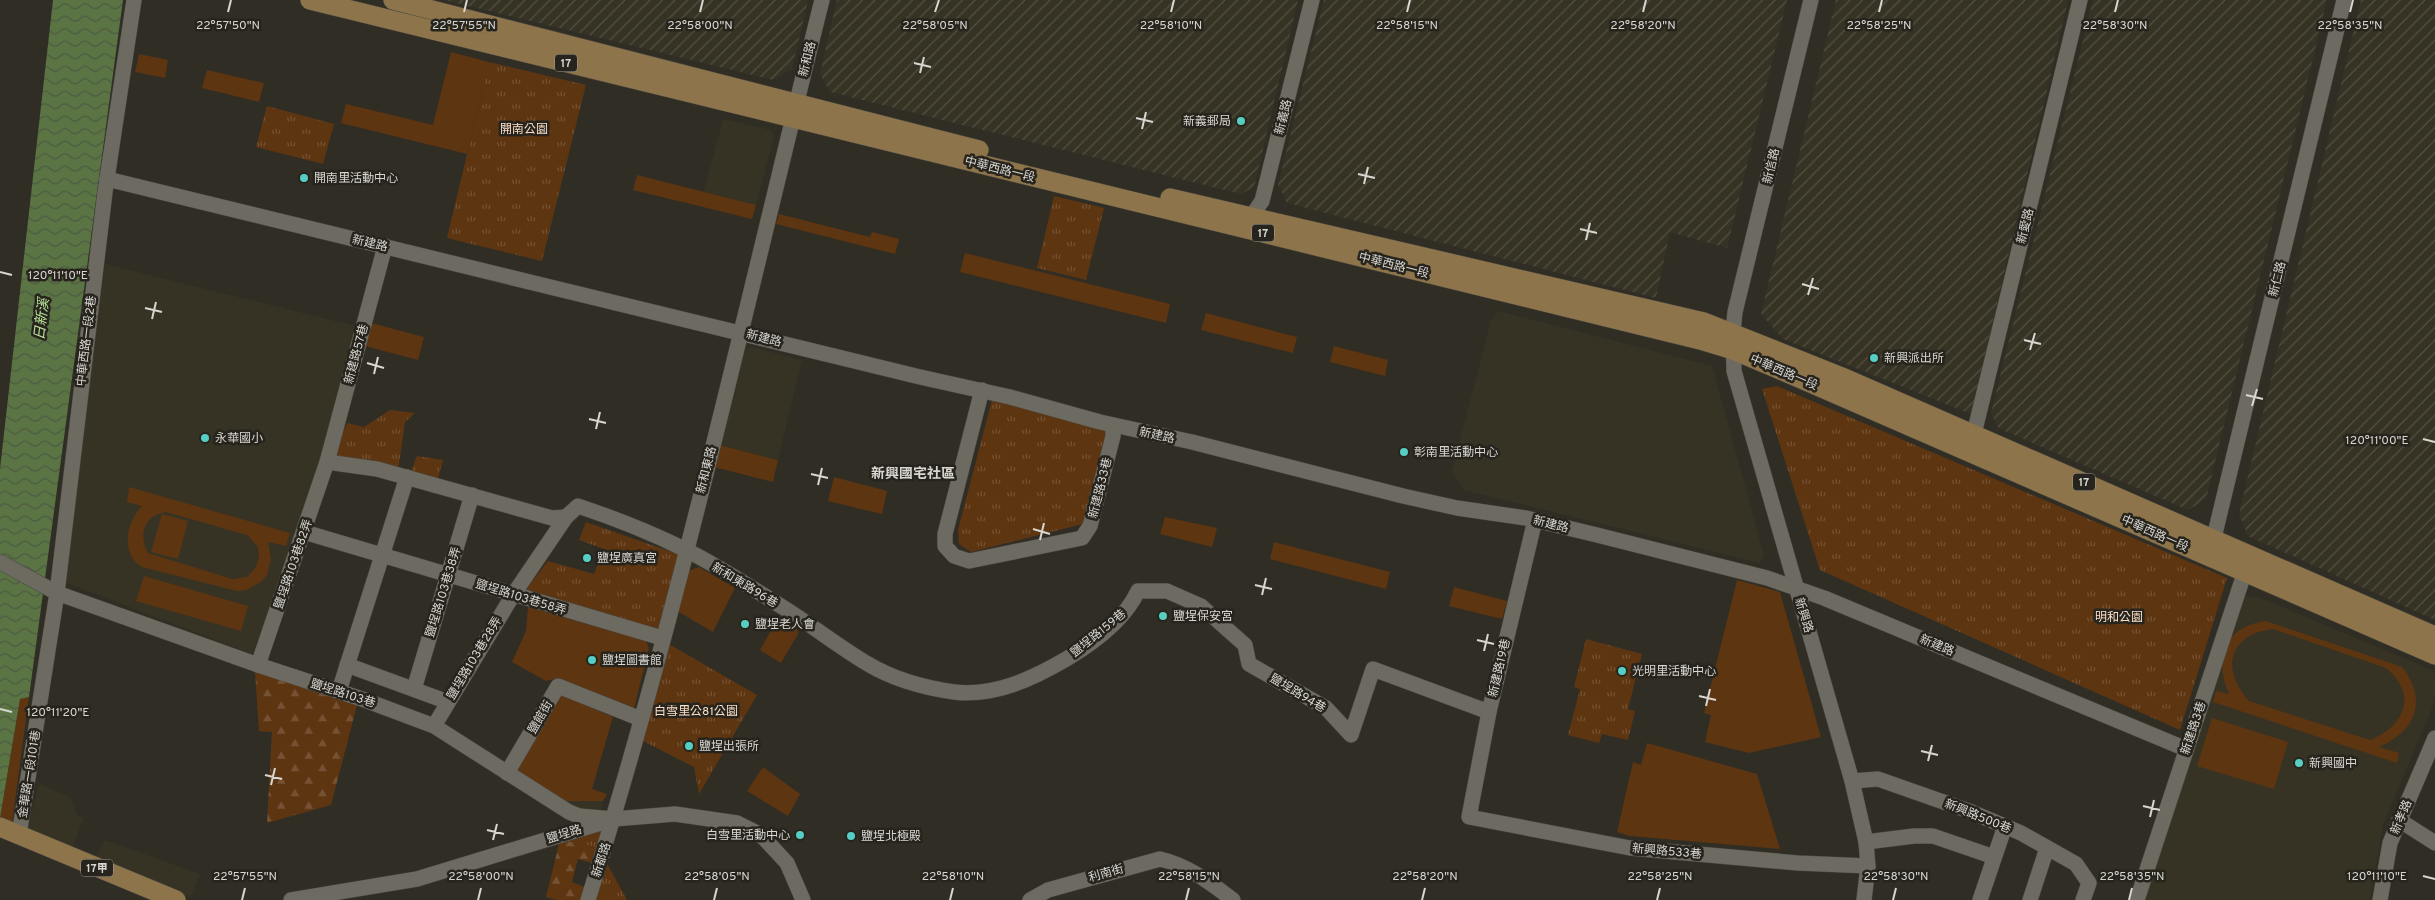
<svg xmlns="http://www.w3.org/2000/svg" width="2435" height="900" viewBox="0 0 2435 900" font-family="Overpass,'Noto Sans TC',sans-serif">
<defs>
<pattern id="industrial-furrows" width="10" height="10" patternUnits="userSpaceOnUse" patternTransform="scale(1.25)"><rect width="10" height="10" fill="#363324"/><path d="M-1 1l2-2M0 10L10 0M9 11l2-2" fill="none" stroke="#525043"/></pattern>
<pattern id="forest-firs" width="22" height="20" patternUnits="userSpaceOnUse" patternTransform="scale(1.25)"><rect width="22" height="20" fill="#5e3511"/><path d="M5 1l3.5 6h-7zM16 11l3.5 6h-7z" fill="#745233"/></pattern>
<pattern id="park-tufts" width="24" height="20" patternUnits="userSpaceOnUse" patternTransform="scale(1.25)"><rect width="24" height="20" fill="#5e3511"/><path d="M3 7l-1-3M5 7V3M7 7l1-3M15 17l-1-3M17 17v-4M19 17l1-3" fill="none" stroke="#745233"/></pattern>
<pattern id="water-waves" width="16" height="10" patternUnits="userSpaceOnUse" patternTransform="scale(1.25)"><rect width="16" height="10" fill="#5a7444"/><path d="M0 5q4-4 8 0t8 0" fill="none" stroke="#4e5a42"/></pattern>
</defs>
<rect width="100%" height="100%" fill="#302d25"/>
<g fill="#363324">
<path d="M723,119L771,130L774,136L756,205L704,192Z"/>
<path d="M105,264L359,327L304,519L252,654L67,583L64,576Z"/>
<path d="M1499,311L1712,366L1764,555L1760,563L1464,490L1452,472L1491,320Z"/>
<path d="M751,347L802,360L778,460L719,445L742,353Z"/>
<path d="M2242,596L2259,597L2432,670L2435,674V701L2383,825L2370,900H2145Z"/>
<path d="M39,783L71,798L77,815L84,818L72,848L28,829Z"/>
<path d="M566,801H603L599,815L567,806Z"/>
<path d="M105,840L200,874L190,898L96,857Z"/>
</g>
<g fill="url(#industrial-furrows)">
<path d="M444,0H808L792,69L773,80Z"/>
<path d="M837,0H1298L1254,187L1241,194L830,92L820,74Z"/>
<path d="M1324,0H1787L1727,248L1670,232L1656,298L1287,203L1278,185Z"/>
<path d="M1836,0H2068L1971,414L1783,339L1761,314Z"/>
<path d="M2093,0H2327L2206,499L2188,510L1998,428L1991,413Z"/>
<path d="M2361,0H2435V620L2248,536L2239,514Z"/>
</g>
<g fill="#5e3511" fill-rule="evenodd">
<path d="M451,52L489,62L467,154L341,123L346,104L433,125Z"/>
<path d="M139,54L168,60L165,78L135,72Z"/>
<path d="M207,70L264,83L259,102L202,88Z"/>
<path d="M637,175L756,205L752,219L633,190Z"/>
<path d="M779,214L870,237L872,232L899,239L895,254L776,224Z"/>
<path d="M965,253L1170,304L1166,323L960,272Z"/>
<path d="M1206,313L1297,337L1293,353L1201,330Z"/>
<path d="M371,323L424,337L418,360L365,346Z"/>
<path d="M1334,346L1388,360L1385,376L1330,362Z"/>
<path d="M719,445L778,460L773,482L714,467Z"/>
<path d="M834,477L887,491L882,514L828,501Z"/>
<path d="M129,487L290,533L286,546L268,542L271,559L267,575L261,582L246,590L237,591L142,567C120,554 126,522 142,506L127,502ZM166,512L247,535L258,547L259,557L256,567L247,577L232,579L148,553C138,535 144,515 166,512Z"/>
<path d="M162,514L188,521L178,559L151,552Z"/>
<path d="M1165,517L1217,528L1212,547L1160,534Z"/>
<path d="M1274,542L1390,572L1386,589L1270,559Z"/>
<path d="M699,567L735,588L713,632L677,611L688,571Z"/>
<path d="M144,576L248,606L241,631L136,601Z"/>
<path d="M1737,580L1780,592L1821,737L1749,753L1705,742L1711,715L1704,713Z"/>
<path d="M1454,587L1507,601L1502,619L1449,606Z"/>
<path d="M528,607L646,641L649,648L634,708L559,678L546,681L512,662L526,631Z"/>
<path d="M779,616L796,626L798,634L781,663L760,650Z"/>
<path d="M2266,621L2402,667C2428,700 2416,731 2379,747L2399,753L2397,763L2213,702L2216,691L2229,694C2213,658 2225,626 2266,621ZM2273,629L2386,668C2418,694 2405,726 2370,740L2249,701C2220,669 2229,634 2273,629Z"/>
<path d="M559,694L613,717L592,789L607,794L603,801H566L510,772Z"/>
<path d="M29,697L12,823L0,818L20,698Z"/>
<path d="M2212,718L2288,742L2274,789L2197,766Z"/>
<path d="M1647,743L1757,774L1780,849L1630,836L1617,832L1633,762L1641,765Z"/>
<path d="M763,767L800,794L788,816L747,791Z"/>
</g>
<g fill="url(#forest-firs)">
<path d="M255,671L358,701L331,805L267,823L272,732L259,731Z"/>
<path d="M604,830L592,863L578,859L572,882L587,888L583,900H557L546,897L560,840Z"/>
</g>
<g fill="url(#park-tufts)">
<path d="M489,62L586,85L542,261L447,238Z"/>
<path d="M267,106L334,124L323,164L256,147Z"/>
<path d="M1054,196L1104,208L1086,280L1037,268Z"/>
<path d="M1777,386L2227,578L2180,730L1820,570L1762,389Z"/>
<path d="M993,396L1108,426L1083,524L971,552L959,544L958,530Z"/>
<path d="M390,410L415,413L405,422L398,471L332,457L347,423L364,427Z"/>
<path d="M417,456L443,460L437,482L410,474Z"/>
<path d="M586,522L680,555L660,636L523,593L548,561L594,574L604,549L579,540Z"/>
<path d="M1586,639L1642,654L1628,709L1635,711L1628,740L1602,734L1599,743L1568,735L1580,689L1574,687Z"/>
<path d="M667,643L757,695L699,794L694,767L643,741Z"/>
<path d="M604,830L598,847L560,840Z"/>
<path d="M605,860L627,900H592Z"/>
</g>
<path fill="url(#water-waves)" d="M53,0H123L29,697L20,699L0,818V469Z"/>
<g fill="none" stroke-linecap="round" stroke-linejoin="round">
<g stroke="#4a4841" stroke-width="16">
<g id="minor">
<path d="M1811,0L1735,312L1733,332L1734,371L1852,781L1866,842L1868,866L1864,900"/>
<path d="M107,179L920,377L1010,397L1100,422L1192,442L1403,496L1457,508L1526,518L1597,535L1767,578L1824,598L2186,749"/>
<path d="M1247,223L1262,201L1312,0"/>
<path d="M982,390L945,534V546L954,556L969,561L1082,538L1090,526L1113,436V425"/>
<path d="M1971,446L2080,0"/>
<path d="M327,462L377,469L552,518L566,517"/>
<path d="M1535,520L1489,712L1469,817L1630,848L1798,863L1868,866"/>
<path d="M304,532L662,638"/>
<path d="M2211,550L2344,0"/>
<path d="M0,562L57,593L258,665L362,699L434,726L569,812L579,816L614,819"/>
<path d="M258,665L327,462L385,246"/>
<path d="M347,665L448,702"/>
<path d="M414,689L472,495"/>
<path d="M339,691L407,477"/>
<path d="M434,726L513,595L566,517L578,506C614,518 652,533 686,550C720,567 752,588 784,608C813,626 839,647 868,664C893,679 926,688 954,692C995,697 1034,678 1068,658C1093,643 1125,619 1138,591H1167L1201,606L1245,645L1249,664L1326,708L1351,735L1373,669L1489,712"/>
<path d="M507,773L558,686L641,719"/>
<path d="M1852,781L1878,779L1969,811L2021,833L2076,864L2089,883L2083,900"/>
<path d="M2399,820L2435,843"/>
<path d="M19,835L57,593L105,192L134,0"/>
<path d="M1866,842L1914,836H1933L1994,857"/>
<path d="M291,900L417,879L614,819L675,814L737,823L761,835L787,863L803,900"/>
<path d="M588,900C681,604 747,300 822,0"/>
<path d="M1030,900L1048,890L1160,859C1187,865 1211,883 1233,900"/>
<path d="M1980,900L2005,826"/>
<path d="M2030,900L2047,848"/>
<path d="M2137,900L2248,562"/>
<path d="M2380,900L2390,843L2435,738"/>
</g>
</g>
<g stroke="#4a4841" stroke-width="20">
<g id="major">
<path d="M310,0L1700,340L1733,350L1778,369L2435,655"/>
<path d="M393,0L979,150"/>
<path d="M1170,198L1704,322L1842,377L2435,636"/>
<path d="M0,827L176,900"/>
</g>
</g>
<use href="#minor" stroke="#6d6a61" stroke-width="15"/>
<use href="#major" stroke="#8d744b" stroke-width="19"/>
</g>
<path fill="none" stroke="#d8d6d1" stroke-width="2" d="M228,12L231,0M464,12L467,0M700,12L703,0M935,12L939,0M1171,12L1174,0M1407,12L1410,0M1643,12L1646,0M1879,12L1882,0M2115,12L2118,0M2350,12L2353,0M914,63L931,67M920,73L924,57M1136,118L1153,122M1142,129L1146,112M1358,174L1375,178M1364,184L1368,167M1580,229L1597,233M1586,240L1590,223M0,272L12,275M1802,284L1819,289M1808,295L1813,278M145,308L162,312M152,319L156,302M2024,340L2041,344M2030,350L2035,333M367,363L384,368M374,374L378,357M2246,395L2263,399M2252,406L2257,389M589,419L606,423M596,429L600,412M2423,439L2435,442M811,474L828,478M818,485L822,468M1033,529L1050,534M1040,540L1044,523M1255,585L1272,589M1262,595L1266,578M1477,640L1494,644M1484,651L1488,634M1699,696L1716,700M1706,706L1710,689M0,709L12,712M1921,751L1938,755M1928,761L1932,745M265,775L282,779M271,785L275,768M2143,806L2160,810M2150,817L2154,800M487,830L504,834M493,840L497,824M2423,876L2435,879M242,900L245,888M478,900L481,888M714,900L717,888M950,900L953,888M1186,900L1189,888M1422,900L1425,888M1657,900L1660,888M1893,900L1896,888M2129,900L2132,888"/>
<g fill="#56cec3" stroke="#26241c" stroke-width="2">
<circle cx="1241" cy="121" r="5"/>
<circle cx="304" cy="178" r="5"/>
<circle cx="1874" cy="358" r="5"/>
<circle cx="205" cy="438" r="5"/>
<circle cx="1404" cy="452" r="5"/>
<circle cx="587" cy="558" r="5"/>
<circle cx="1163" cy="616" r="5"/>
<circle cx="745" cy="624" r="5"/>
<circle cx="592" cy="660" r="5"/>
<circle cx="1622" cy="671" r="5"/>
<circle cx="689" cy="746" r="5"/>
<circle cx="2299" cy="763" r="5"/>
<circle cx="800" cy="835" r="5"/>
<circle cx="851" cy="836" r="5"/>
</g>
<g text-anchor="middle" stroke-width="5" stroke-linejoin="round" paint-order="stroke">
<g fill="#26241c" stroke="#a3a19b" stroke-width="1">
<rect x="555" y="54.5" width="22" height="17" rx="4"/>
<rect x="1252" y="224.5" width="22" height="17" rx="4"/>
<rect x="2073" y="473.5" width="22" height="17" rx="4"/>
<rect x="81" y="859.5" width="32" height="17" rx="4"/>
</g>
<g font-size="11" font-weight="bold" fill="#d8d6d1">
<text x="566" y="67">17</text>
<text x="1263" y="237">17</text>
<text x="2084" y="486">17</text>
<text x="97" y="872">17甲</text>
</g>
<g font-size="12" fill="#d8d6d1" stroke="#26241c">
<text transform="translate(807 59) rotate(-76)" y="4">新和路</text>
<text transform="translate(1283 117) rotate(-76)" y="4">新義路</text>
<text transform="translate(1771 166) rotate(-77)" y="4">新信路</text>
<text transform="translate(1000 169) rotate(14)" y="4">中華西路一段</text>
<text transform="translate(2025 226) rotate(-76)" y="4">新愛路</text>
<text transform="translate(370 243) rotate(13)" y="4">新建路</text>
<text transform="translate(1394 265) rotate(14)" y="4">中華西路一段</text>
<text transform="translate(2277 279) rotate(-76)" y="4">新仁路</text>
<text transform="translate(764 338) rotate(14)" y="4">新建路</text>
<text transform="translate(86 341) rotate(-83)" y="4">中華西路一段2巷</text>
<text transform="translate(356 354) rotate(-75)" y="4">新建路57巷</text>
<text transform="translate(1784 372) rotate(23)" y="4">中華西路一段</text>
<text transform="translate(1157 435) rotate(12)" y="4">新建路</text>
<text transform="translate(706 470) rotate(-76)" y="4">新和東路</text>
<text transform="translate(1100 488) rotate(-76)" y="4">新建路33巷</text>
<text transform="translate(1551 524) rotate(14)" y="4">新建路</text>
<text transform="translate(2155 533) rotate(24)" y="4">中華西路一段</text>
<text transform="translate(293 564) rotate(-71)" y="4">鹽埕路103巷82弄</text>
<text transform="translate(745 585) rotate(31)" y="4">新和東路96巷</text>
<text transform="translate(443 592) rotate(-73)" y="4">鹽埕路103巷38弄</text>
<text transform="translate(521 597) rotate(17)" y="4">鹽埕路103巷58弄</text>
<text transform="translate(1804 615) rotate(73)" y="4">新興路</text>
<text transform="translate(1098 633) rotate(-39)" y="4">鹽埕路159巷</text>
<text transform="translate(1937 645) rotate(23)" y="4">新建路</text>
<text transform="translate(474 658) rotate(-59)" y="4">鹽埕路103巷28弄</text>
<text transform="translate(1499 668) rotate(-77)" y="4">新建路19巷</text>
<text transform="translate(343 693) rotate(18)" y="4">鹽埕路103巷</text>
<text transform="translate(1298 693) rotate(31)" y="4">鹽埕路94巷</text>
<text transform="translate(540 717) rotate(-60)" y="4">鹽館街</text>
<text transform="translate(2193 728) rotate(-72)" y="4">新建路3巷</text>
<text transform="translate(29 774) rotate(-81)" y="4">金華路一段101巷</text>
<text transform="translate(1978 816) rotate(22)" y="4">新興路500巷</text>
<text transform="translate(2401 817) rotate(-67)" y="4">新孝路</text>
<text transform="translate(564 834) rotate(-17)" y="4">鹽埕路</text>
<text transform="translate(1667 851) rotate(5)" y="4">新興路533巷</text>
<text transform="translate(601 860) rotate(-72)" y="4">新都路</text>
<text transform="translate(1106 873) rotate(-16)" y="4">利南街</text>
</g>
<g font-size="12" fill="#d8d6d1" stroke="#26241c" text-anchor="start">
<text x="1231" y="125" text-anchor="end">新義郵局</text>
<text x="314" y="182">開南里活動中心</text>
<text x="1884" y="362">新興派出所</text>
<text x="215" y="442">永華國小</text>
<text x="1414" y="456">彰南里活動中心</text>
<text x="597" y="562">鹽埕廣真宮</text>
<text x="1173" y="620">鹽埕保安宮</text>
<text x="755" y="628">鹽埕老人會</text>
<text x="602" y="664">鹽埕圖書館</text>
<text x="1632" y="675">光明里活動中心</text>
<text x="699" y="750">鹽埕出張所</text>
<text x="2309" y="767">新興國中</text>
<text x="790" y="839" text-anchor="end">白雪里活動中心</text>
<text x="861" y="840">鹽埕北極殿</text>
</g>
<g font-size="12" fill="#fbdec8" stroke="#26241c">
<text x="524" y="133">開南公園</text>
<text x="2119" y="621">明和公園</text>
<text x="696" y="715">白雪里公81公園</text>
</g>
<g font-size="14" font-style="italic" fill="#bae499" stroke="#26241c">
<text transform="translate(41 319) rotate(-83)" y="5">日新溪</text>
</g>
<g font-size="14" font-weight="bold" fill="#d8d6d1" stroke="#26241c">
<text x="913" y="478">新興國宅社區</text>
</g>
</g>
<g font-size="12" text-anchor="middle" fill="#d8d6d1" stroke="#26241c" stroke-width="5" stroke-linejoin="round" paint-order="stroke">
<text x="228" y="29">22°57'50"N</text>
<text x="464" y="29">22°57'55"N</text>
<text x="700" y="29">22°58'00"N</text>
<text x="935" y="29">22°58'05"N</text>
<text x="1171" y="29">22°58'10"N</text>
<text x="1407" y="29">22°58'15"N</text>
<text x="1643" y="29">22°58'20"N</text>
<text x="1879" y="29">22°58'25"N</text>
<text x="2115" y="29">22°58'30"N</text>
<text x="2350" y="29">22°58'35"N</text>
<text x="58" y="279">120°11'10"E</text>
<text x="2377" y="444">120°11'00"E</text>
<text x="58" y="716">120°11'20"E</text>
<text x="245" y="880">22°57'55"N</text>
<text x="481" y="880">22°58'00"N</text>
<text x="717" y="880">22°58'05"N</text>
<text x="953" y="880">22°58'10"N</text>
<text x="1189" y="880">22°58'15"N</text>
<text x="1425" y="880">22°58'20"N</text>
<text x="1660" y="880">22°58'25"N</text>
<text x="1896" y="880">22°58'30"N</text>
<text x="2132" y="880">22°58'35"N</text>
<text x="2377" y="880">120°11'10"E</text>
</g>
</svg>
